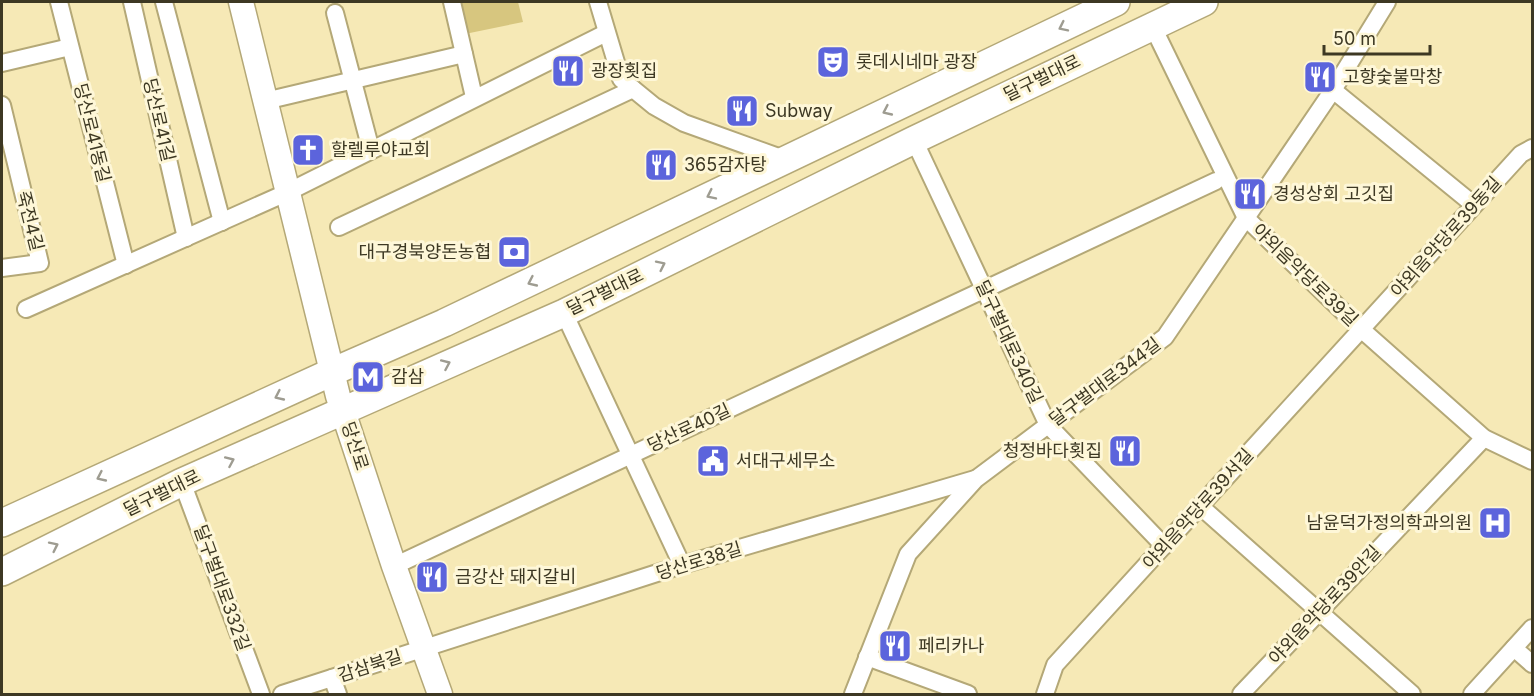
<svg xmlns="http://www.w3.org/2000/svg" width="1534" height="696" viewBox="0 0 1534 696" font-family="Inter,'Noto Sans KR',sans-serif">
<rect width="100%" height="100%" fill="#f6e9b6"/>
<path fill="#d7c67f" d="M452,2H518L523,22L460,35Z"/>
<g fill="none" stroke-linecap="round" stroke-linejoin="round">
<g stroke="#b4a877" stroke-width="20">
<g id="minor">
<path d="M59,2L126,265"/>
<path d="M132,2L186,238"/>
<path d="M164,2L222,222"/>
<path d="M452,2L474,97"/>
<path d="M598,2L621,79L654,106L684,123L784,159"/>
<path d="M335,13L371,150"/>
<path d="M1152,25L1246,218L1361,329L1484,438L1532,461"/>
<path d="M2,63L70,47"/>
<path d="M1333,90L1474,205"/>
<path d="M265,101L464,54"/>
<path d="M2,105L40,263L2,268"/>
<path d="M914,140L1048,425L1164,546"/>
<path d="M339,227L633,89"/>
<path d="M26,309L286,193L606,33"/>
<path d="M564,313L682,565"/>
<path d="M182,482L261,694"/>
<path d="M1200,506L1412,694"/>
<path d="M394,566L1216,181"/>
<path d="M1514,648L1532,664"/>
<path d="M867,657L968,694"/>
<path d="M332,678L338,694"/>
<path d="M282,694L682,565L975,479"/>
<path d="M853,694L908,554L976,479L1165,337L1333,90L1387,2"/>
<path d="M1045,694L1055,665L1521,154L1532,148"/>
<path d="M1241,694L1484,438"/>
<path d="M1472,694L1532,628"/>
</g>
</g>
<g stroke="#b4a877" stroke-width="27">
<path id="secondary" d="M241,2L338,396L394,566L440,694"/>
</g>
<g stroke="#b4a877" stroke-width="30">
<g id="primary">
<path d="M2,523L332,372L444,323L1116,2"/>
<path d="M2,572L182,482L564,313L914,140L1204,2"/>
</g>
</g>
<use href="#minor" stroke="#fff" stroke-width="16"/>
<use href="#secondary" stroke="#fff" stroke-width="24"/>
<use href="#primary" stroke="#fff" stroke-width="27"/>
</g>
<defs><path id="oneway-chevron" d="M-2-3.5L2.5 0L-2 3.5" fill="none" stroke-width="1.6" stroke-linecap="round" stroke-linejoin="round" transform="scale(1.5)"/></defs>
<g stroke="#9e9c91">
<use href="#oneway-chevron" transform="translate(1063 27) rotate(154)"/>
<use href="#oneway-chevron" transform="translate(887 111) rotate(155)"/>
<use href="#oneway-chevron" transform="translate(711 195) rotate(154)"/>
<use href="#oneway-chevron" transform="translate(661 265) rotate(-26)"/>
<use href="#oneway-chevron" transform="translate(532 282) rotate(155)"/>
<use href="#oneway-chevron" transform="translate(446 364) rotate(-24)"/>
<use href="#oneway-chevron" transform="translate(279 396) rotate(155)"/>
<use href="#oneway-chevron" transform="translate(230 461) rotate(-24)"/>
<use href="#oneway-chevron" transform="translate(101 477) rotate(155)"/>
<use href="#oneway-chevron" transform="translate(54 546) rotate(-26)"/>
</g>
<defs>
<g id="theatre-square" transform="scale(1.725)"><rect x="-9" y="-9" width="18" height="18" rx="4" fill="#5c64dc" stroke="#fef7d8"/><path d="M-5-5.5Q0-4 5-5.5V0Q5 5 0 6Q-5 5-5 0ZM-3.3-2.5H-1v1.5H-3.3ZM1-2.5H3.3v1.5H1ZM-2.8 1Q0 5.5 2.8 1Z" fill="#fff"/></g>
<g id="restaurant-square" transform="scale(1.725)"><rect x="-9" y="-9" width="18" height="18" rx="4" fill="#5c64dc" stroke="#fef7d8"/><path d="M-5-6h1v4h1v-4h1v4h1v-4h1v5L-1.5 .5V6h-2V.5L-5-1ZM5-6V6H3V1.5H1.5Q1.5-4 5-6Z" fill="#fff"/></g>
<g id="church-square" transform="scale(1.725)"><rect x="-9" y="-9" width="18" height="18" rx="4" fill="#5c64dc" stroke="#fef7d8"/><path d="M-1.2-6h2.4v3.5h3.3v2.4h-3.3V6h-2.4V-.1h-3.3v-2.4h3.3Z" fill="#fff"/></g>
<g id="bank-square" transform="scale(1.725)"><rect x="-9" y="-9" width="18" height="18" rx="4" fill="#5c64dc" stroke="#fef7d8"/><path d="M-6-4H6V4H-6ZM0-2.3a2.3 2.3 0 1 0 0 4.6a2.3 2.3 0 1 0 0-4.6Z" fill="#fff"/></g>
<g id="metro-square" transform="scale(1.725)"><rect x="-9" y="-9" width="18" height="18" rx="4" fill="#5c64dc" stroke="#fef7d8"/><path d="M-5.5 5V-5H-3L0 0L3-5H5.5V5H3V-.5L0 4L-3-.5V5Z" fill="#fff"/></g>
<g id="civic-square" transform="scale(1.725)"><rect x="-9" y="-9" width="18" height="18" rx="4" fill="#5c64dc" stroke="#fef7d8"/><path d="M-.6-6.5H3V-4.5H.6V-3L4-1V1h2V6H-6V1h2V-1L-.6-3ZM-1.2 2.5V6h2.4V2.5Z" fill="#fff"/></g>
<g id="hospital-square" transform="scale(1.725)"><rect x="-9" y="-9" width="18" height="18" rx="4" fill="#5c64dc" stroke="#fef7d8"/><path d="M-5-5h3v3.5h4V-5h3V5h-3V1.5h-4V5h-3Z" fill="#fff"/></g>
</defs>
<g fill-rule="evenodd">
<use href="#theatre-square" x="833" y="62"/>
<use href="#restaurant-square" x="568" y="71"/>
<use href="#restaurant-square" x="1320" y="77"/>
<use href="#restaurant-square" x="742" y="111"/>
<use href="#church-square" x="308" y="150"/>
<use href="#restaurant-square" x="661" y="165"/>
<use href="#restaurant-square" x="1250" y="194"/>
<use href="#bank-square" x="514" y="252"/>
<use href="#metro-square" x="368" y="377"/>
<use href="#restaurant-square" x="1125" y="451"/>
<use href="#civic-square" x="713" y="461"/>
<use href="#hospital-square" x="1495" y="523"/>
<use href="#restaurant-square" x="432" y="577"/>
<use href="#restaurant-square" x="895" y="646"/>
</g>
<g text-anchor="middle" stroke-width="6" stroke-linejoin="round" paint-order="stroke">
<g font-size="18" fill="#3d3823" stroke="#fef7d8" text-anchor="start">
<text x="856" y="68">롯데시네마 광장</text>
<text x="591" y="77">광장횟집</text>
<text x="1343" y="83">고향숯불막창</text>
<text x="765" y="117">Subway</text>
<text x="331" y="156">할렐루야교회</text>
<text x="684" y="171">365감자탕</text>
<text x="1273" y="200">경성상회 고깃집</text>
<text x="491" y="258" text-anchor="end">대구경북양돈농협</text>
<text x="391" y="383">감삼</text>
<text x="1102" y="457" text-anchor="end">청정바다횟집</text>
<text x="736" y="467">서대구세무소</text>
<text x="1472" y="529" text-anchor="end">남윤덕가정의학과의원</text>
<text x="455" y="583">금강산 돼지갈비</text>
<text x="918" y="652">페리카나</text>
</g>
<g font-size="18" fill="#3d3823" stroke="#fef7d8">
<text transform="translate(1042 78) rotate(-26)" y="6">달구벌대로</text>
<text transform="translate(159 120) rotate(77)" y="6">당산로41길</text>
<text transform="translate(92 133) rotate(76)" y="6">당산로41동길</text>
<text transform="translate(30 221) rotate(76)" y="6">죽전4길</text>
<text transform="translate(1446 237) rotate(-48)" y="6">야외음악당로39동길</text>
<text transform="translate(1305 275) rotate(44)" y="6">야외음악당로39길</text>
<text transform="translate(605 292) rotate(-26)" y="6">달구벌대로</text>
<text transform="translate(1009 342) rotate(65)" y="6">달구벌대로340길</text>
<text transform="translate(1105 382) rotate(-37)" y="6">달구벌대로344길</text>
<text transform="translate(689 428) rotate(-25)" y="6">당산로40길</text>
<text transform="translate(355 446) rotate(72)" y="6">당산로</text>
<text transform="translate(162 493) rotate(-26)" y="6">달구벌대로</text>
<text transform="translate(1198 509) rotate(-48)" y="6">야외음악당로39서길</text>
<text transform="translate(699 561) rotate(-17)" y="6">당산로38길</text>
<text transform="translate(222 588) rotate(70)" y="6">달구벌대로332길</text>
<text transform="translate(1325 605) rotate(-47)" y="6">야외음악당로39안길</text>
<text transform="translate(370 666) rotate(-18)" y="6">감삼북길</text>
</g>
</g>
<rect width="1534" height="696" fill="none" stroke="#3d3823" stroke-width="6"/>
<path d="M1324 45v9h106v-9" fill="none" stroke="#3d3823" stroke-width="3"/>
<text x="1333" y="45" font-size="18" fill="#3d3823" stroke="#fef7d8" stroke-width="4.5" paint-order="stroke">50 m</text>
</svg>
